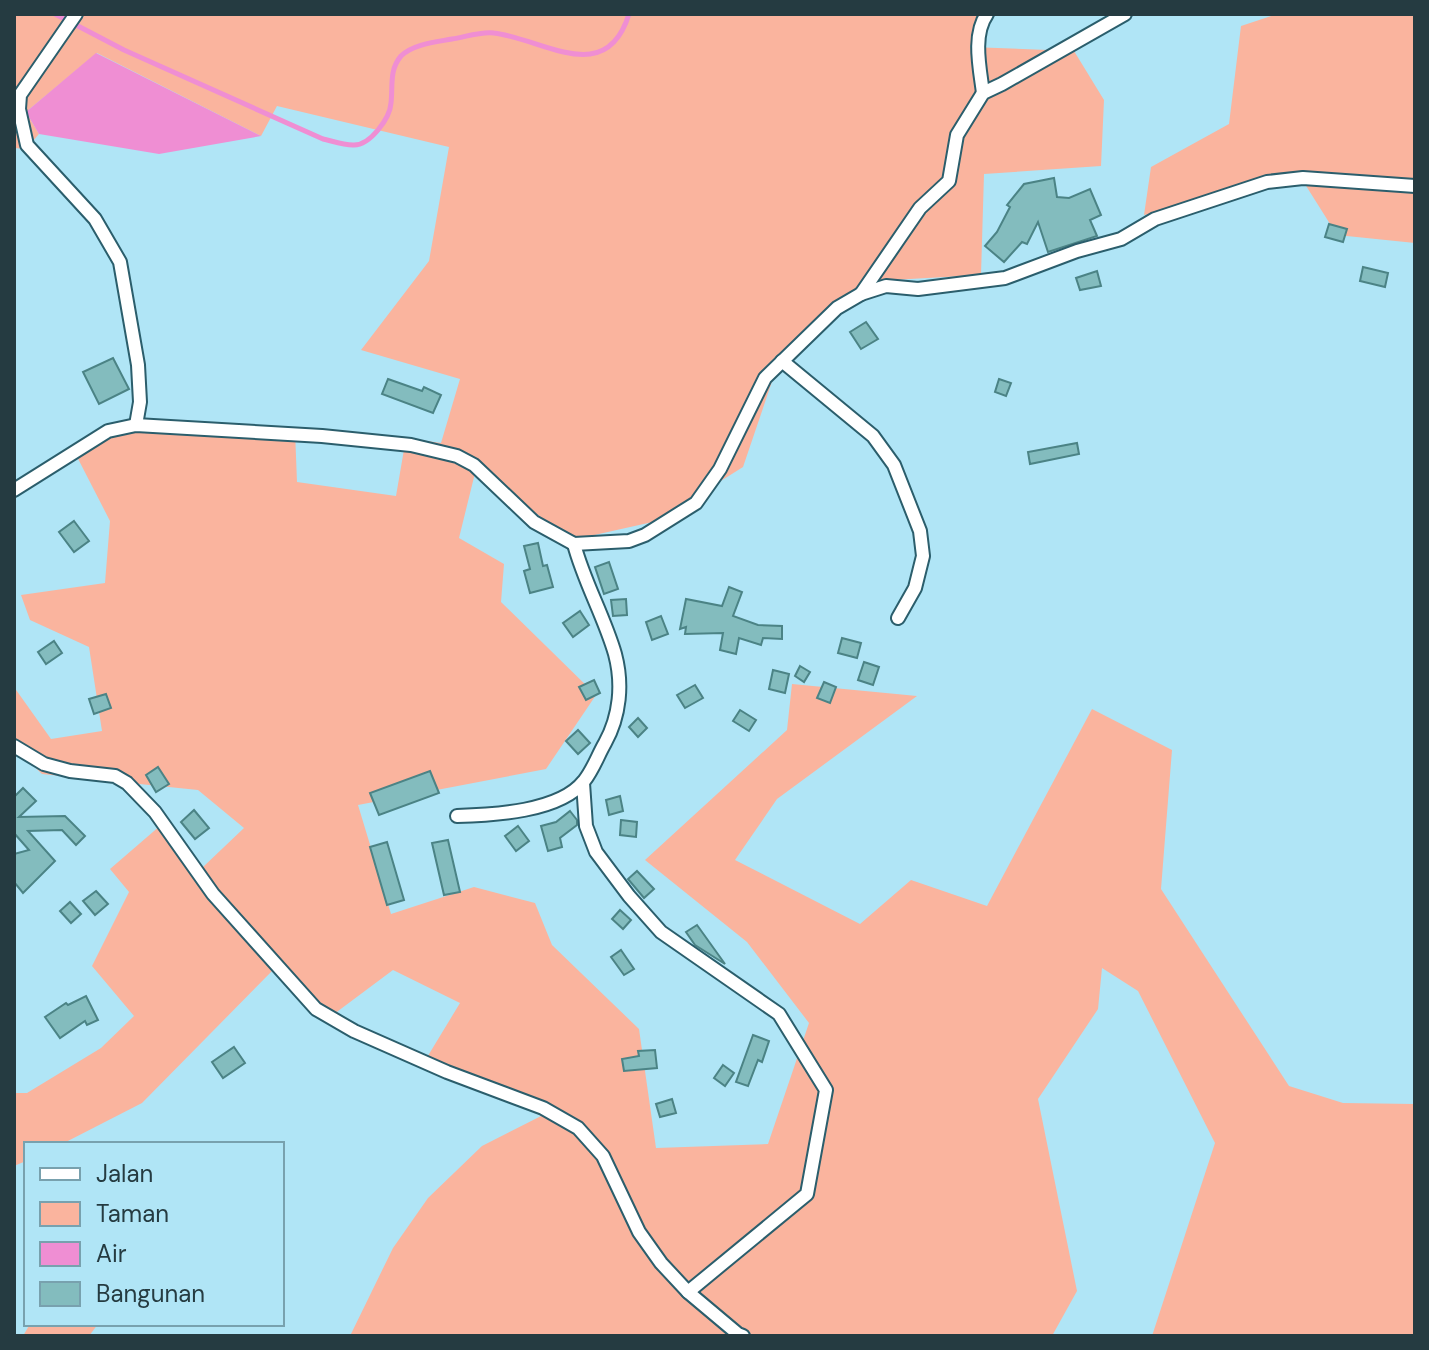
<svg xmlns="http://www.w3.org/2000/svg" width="1429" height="1350" viewBox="0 0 1429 1350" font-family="'DM Sans',sans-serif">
<rect width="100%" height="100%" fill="#b0e5f6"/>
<g fill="#fab49e">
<path d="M14,14H985L970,47L1074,51L1104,100L1101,166L984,174L981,275L874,281L780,358L743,467L657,521L572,540L476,469L459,538L504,564L501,602L596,695L546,769L358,805L391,914L474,887L535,903L552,945L639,1029L656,1148L768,1144L809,1023L747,942L645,860L787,730L792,684L917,696L777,799L735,860L860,924L911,880L987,906L1092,709L1172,750L1161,889L1289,1086L1343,1103L1415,1104V1336H1152L1215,1143L1138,991L1102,968L1098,1009L1038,1099L1077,1291L1052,1336H350L393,1248L428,1198L482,1146L551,1111L423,1064L460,1003L393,970L330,1017L276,967L142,1103L62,1144H26V1161L14,1166V1093H27L101,1048L134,1016L92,966L129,892L110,869L161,825L203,867L244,828L198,790L42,774L14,747V687L51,739L102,731L89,647L30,620L21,595L105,583L110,521L73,449L106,431H295L297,482L396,496L406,438L441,443L460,379L361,350L429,261L449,147L277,106L261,136L97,53L26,112L39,134L26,149L14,148Z"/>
<path d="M1277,14H1415V243L1337,235L1303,181L1144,215L1151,167L1229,124L1241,26Z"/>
<path d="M30,1324H98L89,1336H23Z"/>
</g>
<path fill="#ef8ed3" d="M96,53L261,136L159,154L39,134L26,112Z"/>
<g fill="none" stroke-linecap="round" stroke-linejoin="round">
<path stroke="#ef8ed3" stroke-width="5" d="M55,14L124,50L323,139C332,141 343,145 353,145C370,146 390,118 391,103C393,86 389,70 401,56C413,44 436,42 452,39C465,37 482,31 494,33C544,39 606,88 629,14"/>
</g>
<g fill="#83bcbe" stroke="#4b8385" stroke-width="2">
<path d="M1054,178L1057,197L1069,198L1090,189L1101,215L1090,220L1097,236L1048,252L1038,222L1027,244L1022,242L1004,262L985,246L997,232L1010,207L1007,205L1024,184Z"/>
<path d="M1329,224L1347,229L1343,242L1325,237Z"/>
<path d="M1363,267L1388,273L1385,287L1360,281Z"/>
<path d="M1097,271L1101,286L1080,290L1076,278Z"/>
<path d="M866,322L878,339L861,349L850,332Z"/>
<path d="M113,358L129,389L99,404L83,372Z"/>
<path d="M388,379L422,391L424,387L441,395L433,413L382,394Z"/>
<path d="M999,379L1011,383L1006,396L995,392Z"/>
<path d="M1077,443L1079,454L1030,464L1028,452Z"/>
<path d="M74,521L89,541L74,552L59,532Z"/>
<path d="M538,543L543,566L547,565L553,587L530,593L524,571L530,569L524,546Z"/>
<path d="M609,562L618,589L604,594L595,567Z"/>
<path d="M729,587L742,592L733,616L758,625L782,626V639L763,638L761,645L739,638L736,654L720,650L723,633L685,634L686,627L680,629L686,599L722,606Z"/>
<path d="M626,599L627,615L613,616L611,600Z"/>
<path d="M580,611L589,625L573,637L563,623Z"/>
<path d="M661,616L668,634L652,640L646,622Z"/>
<path d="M842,638L861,643L857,658L838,653Z"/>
<path d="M54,641L62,653L46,664L38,652Z"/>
<path d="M864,662L879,667L873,685L858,680Z"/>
<path d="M800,666L810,672L804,682L795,676Z"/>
<path d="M773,670L789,674L785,693L769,689Z"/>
<path d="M594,680L600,693L586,700L579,687Z"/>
<path d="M824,682L836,687L830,703L817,698Z"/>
<path d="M695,685L703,698L685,708L677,695Z"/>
<path d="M106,694L111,708L94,714L89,699Z"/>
<path d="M740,710L756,720L749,731L733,721Z"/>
<path d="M638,718L647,728L638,737L629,727Z"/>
<path d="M578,730L590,743L578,754L566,741Z"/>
<path d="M158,767L169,784L156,792L146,775Z"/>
<path d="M430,771L439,793L379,815L370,793Z"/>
<path d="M23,788L36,801L19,817L65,816L85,836L76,845L62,830L28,831L55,861L23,893L14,882V854L29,850L14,833V797Z"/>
<path d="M620,796L623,811L609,815L606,800Z"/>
<path d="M194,810L209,828L195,839L181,822Z"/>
<path d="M570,811L577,820V825L560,838L562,847L548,851L541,826L556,822Z"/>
<path d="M621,820L637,822L636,837L620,835Z"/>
<path d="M518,826L529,841L516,851L505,836Z"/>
<path d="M448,840L460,892L444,895L432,843Z"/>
<path d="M387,842L404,900L387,905L370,847Z"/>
<path d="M637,871L654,889L644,898L628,879Z"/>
<path d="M96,891L108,904L95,915L83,901Z"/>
<path d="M70,902L81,914L71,923L60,911Z"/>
<path d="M620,910L631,920L623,929L612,919Z"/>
<path d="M697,925L725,964L695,945L686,932Z"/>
<path d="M621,950L634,969L624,975L611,957Z"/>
<path d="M86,996L98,1020L87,1025L85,1021L60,1038L45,1017L66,1003L68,1005Z"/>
<path d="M753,1035L769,1041L762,1062L758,1060L748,1086L736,1082Z"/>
<path d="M234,1047L245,1063L223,1078L212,1062Z"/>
<path d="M655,1050L657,1068L624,1071L622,1059L639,1056L638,1051Z"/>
<path d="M723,1065L734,1073L725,1086L714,1078Z"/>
<path d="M672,1099L676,1113L660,1117L656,1104Z"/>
</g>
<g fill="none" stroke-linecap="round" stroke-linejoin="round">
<g stroke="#2b5e6c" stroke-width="16">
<g id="minor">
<path d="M76,14L20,95L19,109L27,145L95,219L120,262L138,365L140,402L136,425"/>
<path d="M983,93C980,69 972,35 987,14"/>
<path d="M861,294L920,208L949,181L957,135L983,93L1002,84L1125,14"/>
<path d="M782,361L873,436L894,465L920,531L923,556L915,588L898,618"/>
<path d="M14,490L108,431L136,425L322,436L411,445L457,456L474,465L534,522L574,544L629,541L645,535L696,503L720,469L765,378L837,308L861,294L886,286L918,289L1005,278L1077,251L1121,239L1155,219L1267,182L1303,178L1415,186"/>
<path d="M14,746L44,764L70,771L115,776L127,783L155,812L213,894L316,1009L354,1031L447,1072L543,1108L578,1128L603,1156L639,1232L661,1263L688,1292L738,1334L743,1336"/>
<path d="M583,783L586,826L596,852L629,896L661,932L779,1014L826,1090L807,1194L688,1292"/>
<path d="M457,816C492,815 560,812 584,781C593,770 598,755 605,743C620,716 623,684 615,654C604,616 584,582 574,544"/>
</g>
</g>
<use href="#minor" stroke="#fff" stroke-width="12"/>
</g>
<rect width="1429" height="1350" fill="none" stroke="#253b41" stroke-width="32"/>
<rect x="24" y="1142" width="260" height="184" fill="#b0e5f6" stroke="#78a1ae" stroke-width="2"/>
<rect x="40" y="1168" width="40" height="12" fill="#ffffff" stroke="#78a1ae" stroke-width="2"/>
<text x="96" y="1182" font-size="24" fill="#253b41">Jalan</text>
<rect x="40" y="1202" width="40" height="24" fill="#fab49e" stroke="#78a1ae" stroke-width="2"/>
<text x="96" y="1222" font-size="24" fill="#253b41">Taman</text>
<rect x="40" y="1242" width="40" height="24" fill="#ef8ed3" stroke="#78a1ae" stroke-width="2"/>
<text x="96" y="1262" font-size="24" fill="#253b41">Air</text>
<rect x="40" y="1282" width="40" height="24" fill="#83bcbe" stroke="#78a1ae" stroke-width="2"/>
<text x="96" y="1302" font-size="24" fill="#253b41">Bangunan</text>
</svg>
